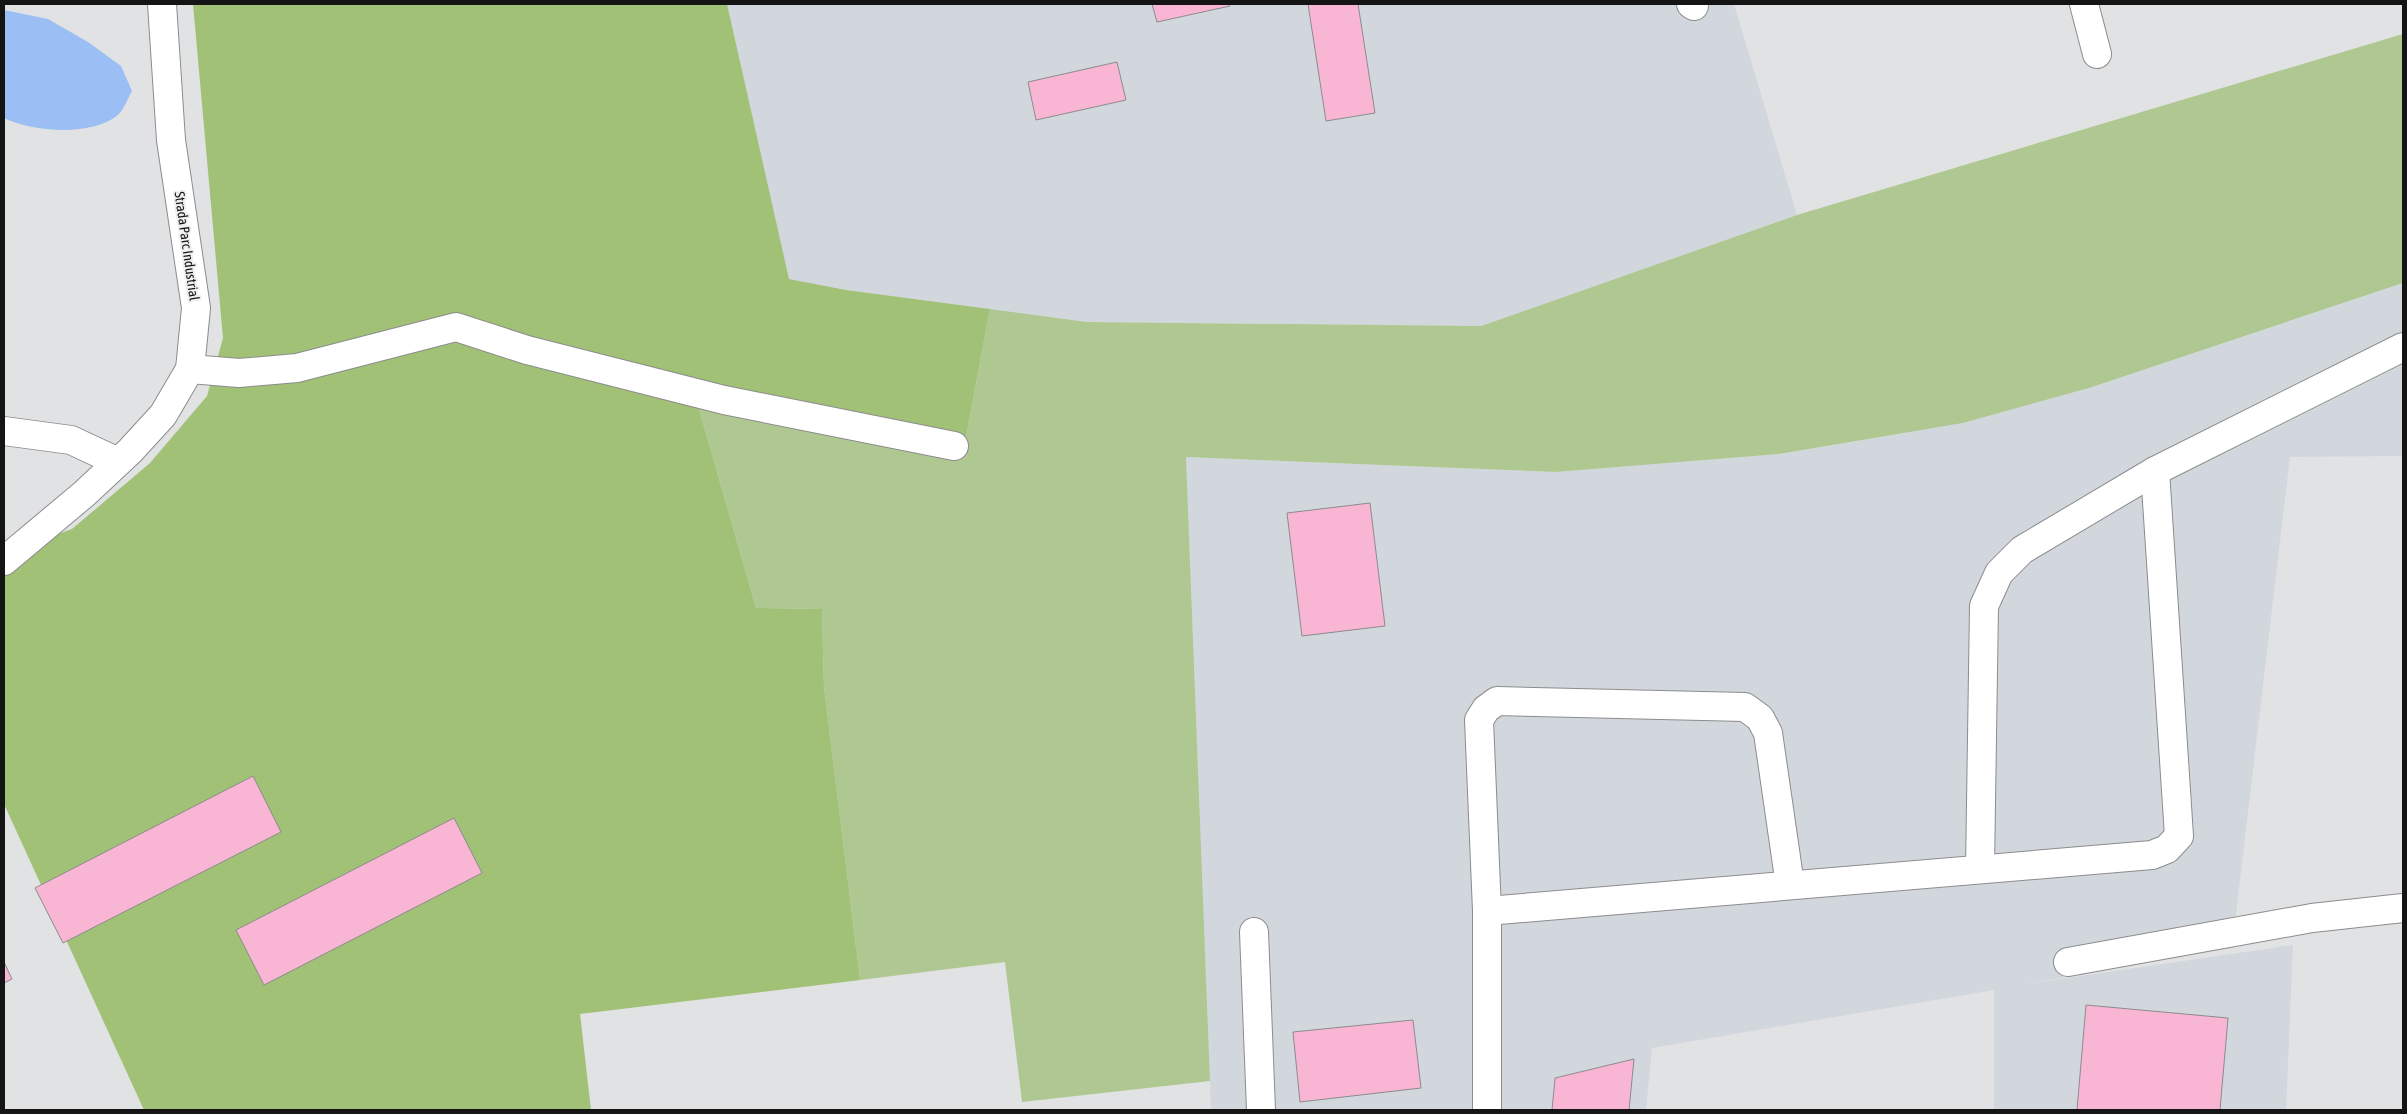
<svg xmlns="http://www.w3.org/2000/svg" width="2407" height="1114" viewBox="0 0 2407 1114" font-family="'Asap Condensed',sans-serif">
<rect width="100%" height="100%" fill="#e1e2e3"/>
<g fill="#d2d7de">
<path d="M727,4H1734L1797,215L1481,326L1087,322L846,290L788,279Z"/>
<path d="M2403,283V456L2290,457L2232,948L2025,984L2293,945L2286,1110H1994V990L1652,1048L1646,1110H1211L1186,457L1556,472L1779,454L1963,423L2089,388Z"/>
</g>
<path fill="#afc891" d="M2403,34V283L2089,388L1963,423L1779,454L1556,472L1186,457L1210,1081L1022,1102L1005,962L860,980L824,687L822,609L756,608L699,409L966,437L990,309L1087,322L1481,326L1797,215Z"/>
<path fill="#a0c176" d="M193,4H727L789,279L846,290L990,309L966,437L699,409L756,608L822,609L824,687L860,980L580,1014L591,1110H144L4,804V553L72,529L150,463L207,396L223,338Z"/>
<path fill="#9bbef4" d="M4,10L48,19L88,42L121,66L132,91C128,98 124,109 119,114C94,137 31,132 4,118Z"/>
<g fill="#f9b6d4" stroke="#8c8b8b">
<path d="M1152,4H1229L1230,6L1157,22Z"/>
<path d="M1308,4H1358L1375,113L1326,121Z"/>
<path d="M1117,62L1126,100L1036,120L1028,82Z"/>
<path d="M1370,503L1385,626L1302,636L1287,513Z"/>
<path d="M253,776L281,832L63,943L35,888Z"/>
<path d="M454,818L482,873L264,985L236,930Z"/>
<path d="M4,962L12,979L4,983Z"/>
<path d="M2086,1005L2228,1018L2220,1110H2077Z"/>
<path d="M1413,1020L1421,1088L1300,1102L1293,1032Z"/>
<path d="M1634,1059L1629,1110H1552L1555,1078Z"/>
</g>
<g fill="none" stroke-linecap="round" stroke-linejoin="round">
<g stroke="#8c8c8d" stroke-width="30">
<g id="minor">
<path d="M1691,4L1694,6"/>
<path d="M2084,4L2097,54"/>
<path d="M190,369L239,373L297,368L456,327L527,350L724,400L954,446"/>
<path d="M4,431L71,440L118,462"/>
<path d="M4,561L84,494L130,451L163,415L190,369L196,308L171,140L162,4"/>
<path d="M1980,869L1984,606L1999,573L2022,550L2155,471L2403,347"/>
<path d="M1487,911L2152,855L2167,849L2179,836L2155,471"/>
<path d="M1254,932L1261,1110"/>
<path d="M2068,962L2312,918L2403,908"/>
<path d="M1487,1110V911L1479,720L1486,709L1497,701L1745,707L1760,718L1768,733L1790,885"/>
</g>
</g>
<use href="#minor" stroke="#fff" stroke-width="28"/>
</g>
<g text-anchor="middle" stroke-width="4" stroke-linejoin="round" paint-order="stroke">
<g font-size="14" fill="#141414" stroke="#eeeff0">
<text transform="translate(187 246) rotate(82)" y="5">Strada Parc Industrial</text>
</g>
</g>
<rect width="2407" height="1114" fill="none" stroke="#141414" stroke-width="10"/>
</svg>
